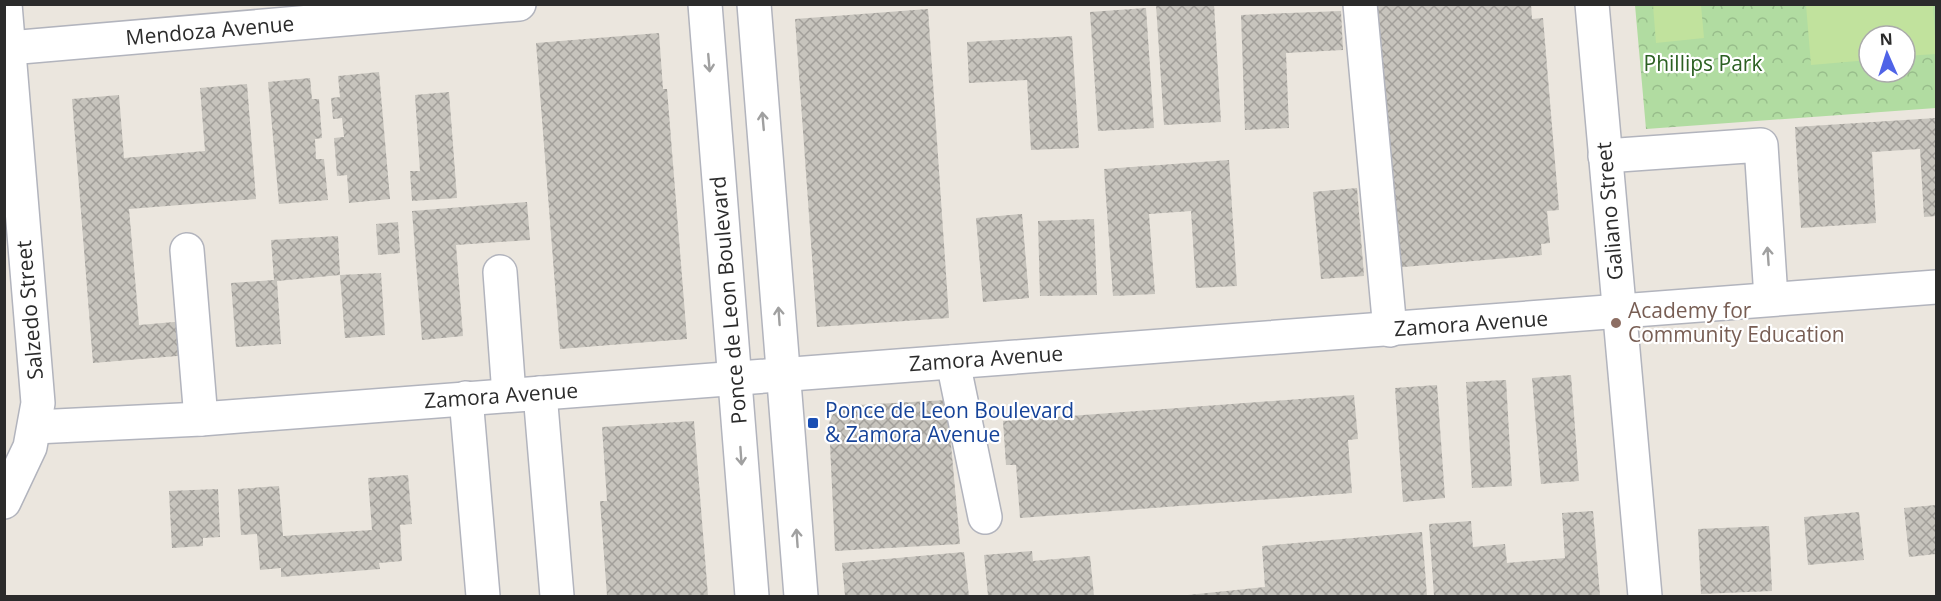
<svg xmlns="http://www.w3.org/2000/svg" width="1941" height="601" viewBox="0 0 1941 601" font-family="'Open Sans',sans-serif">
<defs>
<pattern id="forest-crowns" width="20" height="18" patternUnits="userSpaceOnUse" patternTransform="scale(1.5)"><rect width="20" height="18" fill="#b1dca1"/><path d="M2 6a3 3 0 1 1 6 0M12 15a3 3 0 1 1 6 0" fill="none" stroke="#98bd8b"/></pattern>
<pattern id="building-cross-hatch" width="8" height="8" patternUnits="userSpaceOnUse" patternTransform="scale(1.5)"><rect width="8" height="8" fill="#c7c4bd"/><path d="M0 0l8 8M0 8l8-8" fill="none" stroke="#a29f9a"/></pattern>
</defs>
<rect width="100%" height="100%" fill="#ebe6de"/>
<path fill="url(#forest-crowns)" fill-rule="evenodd" d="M1635,5H1936V108L1646,129ZM1869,36H1905V72H1869Z"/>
<g fill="#c1e29d">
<path d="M1653,5H1701L1704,38L1656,43Z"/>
<path d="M1806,5H1933L1936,54L1905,56V36H1869V60L1811,65Z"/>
</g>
<g fill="url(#building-cross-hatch)">
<path d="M1214,4L1221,122L1164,125L1156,5Z"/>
<path d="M1370,4H1531L1532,19L1543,18L1559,210L1547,211L1550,243L1541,244L1542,255L1392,268Z"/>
<path d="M1146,8L1154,128L1098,131L1090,12Z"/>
<path d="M928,9L949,318L817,327L795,19Z"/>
<path d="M1341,11L1343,50L1286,53L1289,128L1245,130L1241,15Z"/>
<path d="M659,33L663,89H667L687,339L560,349L536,43Z"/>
<path d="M1072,36L1079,148L1031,150L1027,80L969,83L967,42Z"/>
<path d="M379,72L390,199L349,203L347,175L337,176L334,138L344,137L342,118L333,119L331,98L340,97L338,76Z"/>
<path d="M310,78L312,99H319L322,138L315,139L316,159H324L328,200L279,204L268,82Z"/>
<path d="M247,84L256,199L129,209L139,325L186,321L189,355L93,363L72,99L119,95L124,158L205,151L200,88Z"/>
<path d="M449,92L457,198L412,201L410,171H420L415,95Z"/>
<path d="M1936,118V216L1924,217L1920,149L1872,152L1876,223L1801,228L1795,127Z"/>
<path d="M1229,160L1237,286L1196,288L1191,211L1149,214L1155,294L1113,296L1104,169Z"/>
<path d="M1357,188L1364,276L1321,279L1313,192Z"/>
<path d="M527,202L530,240L456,245L463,336L422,340L412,211Z"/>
<path d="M1022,214L1029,298L983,302L976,218Z"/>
<path d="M1094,219L1097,295L1040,296L1038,221Z"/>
<path d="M398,222L400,253L378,255L376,224Z"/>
<path d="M338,236L340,275L277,281L281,344L236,347L231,283L274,280L271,240Z"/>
<path d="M381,273L385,335L345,338L340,275Z"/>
<path d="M1571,375L1579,481L1541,484L1532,378Z"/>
<path d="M1506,380L1512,486L1472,488L1466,382Z"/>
<path d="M1437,385L1445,498L1403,502L1395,388Z"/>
<path d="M1354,395L1358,439L1348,440L1352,493L1020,518L1016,465H1006L1003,421Z"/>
<path d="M947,400L960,544L835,551L829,423L834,412L840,406Z"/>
<path d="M694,421L708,596H607L600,501H607L602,427Z"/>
<path d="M408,475L412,524L400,525L402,561L379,563L380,569L281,577V568L260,570L257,534L241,535L238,489L279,486L283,536L372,530L368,478Z"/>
<path d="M218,489L220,537L203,538V546L172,548L169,491Z"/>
<path d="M1936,505V554L1909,557L1904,508Z"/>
<path d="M1593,511L1600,596H1434L1429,524L1471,521L1473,547L1505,544L1507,563L1565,558L1562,513Z"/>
<path d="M1859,512L1864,560L1808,565L1804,517Z"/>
<path d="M1769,526L1772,591L1701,594L1698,529Z"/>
<path d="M1422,532L1427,596H1178L1265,587L1262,546Z"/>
<path d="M1032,551L1033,561L1090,556L1094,596H988L984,555Z"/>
<path d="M964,552L969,596H845L842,563Z"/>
</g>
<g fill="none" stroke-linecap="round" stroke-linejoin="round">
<g stroke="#b2b4bd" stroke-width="36">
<g id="minor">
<path d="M705,4L752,596"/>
<path d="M754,4L801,596"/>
<path d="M1360,4L1390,330"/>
<path d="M1592,4L1645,596"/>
<path d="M9,48L519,4"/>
<path d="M1605,156L1761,145L1771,298"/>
<path d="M187,250L201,419"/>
<path d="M500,272L509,395"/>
<path d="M953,362L985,517"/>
<path d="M540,393L557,596"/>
<path d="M466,398L483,596"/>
<path d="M35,427L201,419L1936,287"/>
<path d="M4,502L30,447L38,403L5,4"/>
</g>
</g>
<use href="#minor" stroke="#fff" stroke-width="33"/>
</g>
<defs><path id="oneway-shaft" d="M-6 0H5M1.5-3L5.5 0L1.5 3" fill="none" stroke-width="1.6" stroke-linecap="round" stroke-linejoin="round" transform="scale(1.5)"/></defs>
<g stroke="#a0a0a0">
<use href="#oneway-shaft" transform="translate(709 63) rotate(85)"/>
<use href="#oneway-shaft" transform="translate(763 121) rotate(-95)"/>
<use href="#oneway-shaft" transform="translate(1768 256) rotate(-94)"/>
<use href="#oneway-shaft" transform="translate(779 316) rotate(-94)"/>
<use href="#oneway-shaft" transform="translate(741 456) rotate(86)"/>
<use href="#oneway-shaft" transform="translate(797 538) rotate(-94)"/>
</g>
<circle fill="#8d6e63" stroke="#fff" stroke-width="2" cx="1616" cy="323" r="6"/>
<rect fill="#1a4fb4" stroke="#fff" stroke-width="2" x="807" y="417" width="12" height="12" rx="3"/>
<g text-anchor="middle" stroke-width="4.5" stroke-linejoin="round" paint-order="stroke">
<g font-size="21" fill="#2b2b2b" stroke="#fff">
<text transform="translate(210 31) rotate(-5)" y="7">Mendoza Avenue</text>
<text transform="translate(1610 211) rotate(-95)" y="7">Galiano Street</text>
<text transform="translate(729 300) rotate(-95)" y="7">Ponce de Leon Boulevard</text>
<text transform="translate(30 310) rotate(-95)" y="7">Salzedo Street</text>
<text transform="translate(1471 324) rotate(-4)" y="7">Zamora Avenue</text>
<text transform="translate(986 359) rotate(-4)" y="7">Zamora Avenue</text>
<text transform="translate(501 396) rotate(-4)" y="7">Zamora Avenue</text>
</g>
<g font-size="21" fill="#2b6022" stroke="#fff">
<text x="1703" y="71">Phillips Park</text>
</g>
<g font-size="21" fill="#785e54" stroke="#fff" text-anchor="start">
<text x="1628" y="318">Academy for<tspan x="1628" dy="24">Community Education</tspan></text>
</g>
<g font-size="21" fill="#164399" stroke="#fff" text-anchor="start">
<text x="825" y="418">Ponce de Leon Boulevard<tspan x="825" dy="24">&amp; Zamora Avenue</tspan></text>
</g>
</g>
<rect width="1941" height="601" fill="none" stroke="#2b2b2b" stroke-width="12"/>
<g transform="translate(1887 54) rotate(357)"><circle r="28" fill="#ffffff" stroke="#aaaaaa" stroke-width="1.5"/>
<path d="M0-4.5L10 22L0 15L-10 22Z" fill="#4f63e7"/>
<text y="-9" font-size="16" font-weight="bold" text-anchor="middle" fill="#2b2b2b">N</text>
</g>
</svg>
